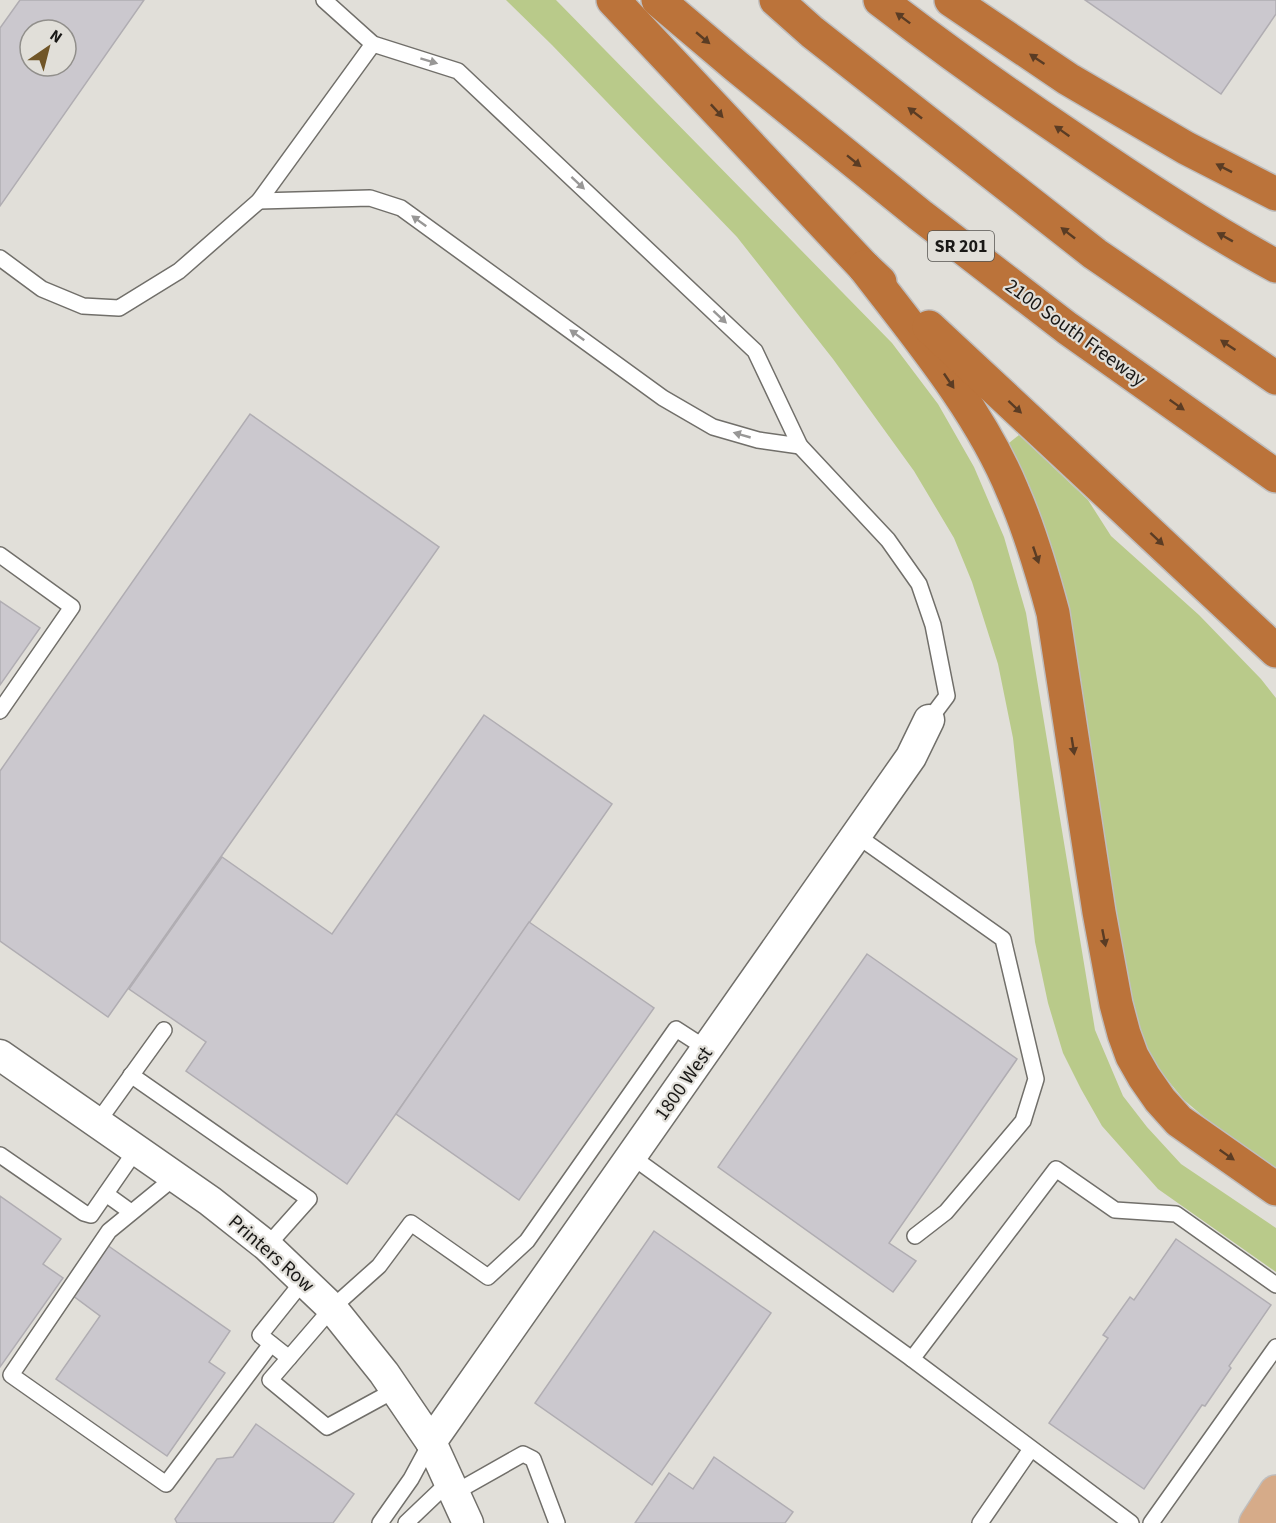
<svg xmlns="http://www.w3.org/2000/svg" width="1276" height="1523" viewBox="0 0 1276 1523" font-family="'Source Sans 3',sans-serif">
<rect width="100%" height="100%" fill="#e1dfd9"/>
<g fill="#b9ca8a">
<path d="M506,0H556L892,343L938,404L974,467L1004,537L1026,613L1095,1030L1123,1096L1147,1127L1181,1164L1276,1228V1272L1158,1189L1102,1126L1081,1089L1063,1053L1048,1003L1035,942L1013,738L998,664L972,582L954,538L914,471L833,359L737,237L552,45Z"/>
<path d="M1019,435L1088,500L1111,536L1199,615L1261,679L1276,698V1169L1230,1139L1184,1100L1161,1072L1141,1040L1004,447Z"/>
</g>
<g fill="#cbc8ce" stroke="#b0adb2" stroke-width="1.5" fill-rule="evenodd">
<path d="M20,0H144L0,206V28ZM30,30H66V66H30Z"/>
<path d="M1085,0H1276V14L1221,94Z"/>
<path d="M250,414L439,547L108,1017L0,941V771Z"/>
<path d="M0,601L40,628L0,685Z"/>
<path d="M484,715L612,804L347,1184L186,1071L206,1042L129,989L222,857L332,934Z"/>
<path d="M529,922L654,1008L519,1200L396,1114Z"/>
<path d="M867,954L1017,1059L889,1243L916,1261L893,1292L718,1167Z"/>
<path d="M0,1196L61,1239L43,1264L63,1278L0,1367Z"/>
<path d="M654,1231L771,1313L652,1485L535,1403Z"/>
<path d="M1176,1239L1271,1305L1229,1366L1231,1368L1205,1406L1202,1405L1144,1489L1049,1423L1108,1338L1103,1335L1130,1297L1134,1300Z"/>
<path d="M107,1245L230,1331L209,1362L225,1373L167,1456L56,1379L100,1316L72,1295Z"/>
<path d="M256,1424L354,1494L333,1523H177L175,1519L217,1459L233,1457Z"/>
<path d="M714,1457L793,1512L785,1523H635L669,1473L693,1489Z"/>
</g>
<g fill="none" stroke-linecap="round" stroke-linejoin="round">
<g stroke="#716f6a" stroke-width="18">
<g id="service">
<path d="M324,0L373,44L458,71L755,351L800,446L888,540L919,584L933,625L947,696L929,720"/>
<path d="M259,201L370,198L401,208L663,398L713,427L758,440L800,446"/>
<path d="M0,258L42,289L83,306L119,308L179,271L259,201L373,44"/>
<path d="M0,555L72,607L0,711"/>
<path d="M856,835L1003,939L1036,1079L1023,1121L946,1212L915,1236"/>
<path d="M131,1075L309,1199L267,1246"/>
<path d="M97,1123L164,1030"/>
<path d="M0,1155L84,1213L91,1215L136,1150"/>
<path d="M631,1156L912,1359L1056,1169L1115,1210L1176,1214L1276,1285"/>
<path d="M175,1177L109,1231L11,1375L166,1484L271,1344"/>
<path d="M106,1194L131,1212"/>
<path d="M289,1358L260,1335L304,1280"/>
<path d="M912,1359L1131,1523"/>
<path d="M395,1390L327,1427L270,1380L332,1308L379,1266L411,1223L488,1277L527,1241L676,1029L707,1049"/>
<path d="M454,1493L523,1454L533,1459L557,1523"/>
<path d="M380,1523L411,1479L431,1442"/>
<path d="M406,1523L449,1482"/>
<path d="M980,1523L1031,1449"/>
<path d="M1151,1523L1276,1347"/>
</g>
</g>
<g stroke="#716f6a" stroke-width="33">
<g id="minor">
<path d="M0,1055L210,1201L267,1246L332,1308L384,1373L431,1442L468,1523"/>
<path d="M431,1442L911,757L929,720"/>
</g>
</g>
<g stroke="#bfbebe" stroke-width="36">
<path id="primary" d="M1256,1523L1276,1492"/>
</g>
<g stroke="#bfbebe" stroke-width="36">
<g id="motorway">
<path d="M613,0L864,267L880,282"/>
<path d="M658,0L736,66L920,215L1067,328L1276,476"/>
<path d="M776,0L812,32L1095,254L1276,378"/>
<path d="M880,0C941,47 1004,92 1068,135C1136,182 1204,227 1276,266"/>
<path d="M951,0L1068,79L1186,148L1276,194"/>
<path d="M864,267C917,336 980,411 1013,492C1030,531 1042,572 1053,613L1099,912L1116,1004L1124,1034L1132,1056L1144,1077L1160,1100L1179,1121L1276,1189"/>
<path d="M929,327L1118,503L1276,651"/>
</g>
</g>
<use href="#service" stroke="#fff" stroke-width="15"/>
<use href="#minor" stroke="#fff" stroke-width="30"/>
<use href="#primary" stroke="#d6ab89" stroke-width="33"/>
<use href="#motorway" stroke="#bb733a" stroke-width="33"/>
</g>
<defs><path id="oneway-solid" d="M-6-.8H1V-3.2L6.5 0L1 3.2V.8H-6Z" transform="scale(1.5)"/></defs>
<g fill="#5a3c24">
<use href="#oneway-solid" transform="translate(903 18) rotate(-143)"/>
<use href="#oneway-solid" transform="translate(703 38) rotate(40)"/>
<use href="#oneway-solid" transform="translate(1037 59) rotate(-146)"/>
<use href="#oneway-solid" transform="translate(717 111) rotate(47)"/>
<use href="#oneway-solid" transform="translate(915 113) rotate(-142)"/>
<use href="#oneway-solid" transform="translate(1062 131) rotate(-145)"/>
<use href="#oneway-solid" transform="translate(854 161) rotate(39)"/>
<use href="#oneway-solid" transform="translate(1224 168) rotate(-153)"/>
<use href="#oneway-solid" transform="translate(1068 233) rotate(-142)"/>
<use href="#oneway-solid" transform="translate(1225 237) rotate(-151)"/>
<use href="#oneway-solid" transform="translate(1228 345) rotate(-146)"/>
<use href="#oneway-solid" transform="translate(949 381) rotate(56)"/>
<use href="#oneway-solid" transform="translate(1177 405) rotate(35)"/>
<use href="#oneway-solid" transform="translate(1015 407) rotate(43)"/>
<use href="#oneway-solid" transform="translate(1157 539) rotate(43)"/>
<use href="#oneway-solid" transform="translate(1036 555) rotate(71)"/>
<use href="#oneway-solid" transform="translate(1073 746) rotate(81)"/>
<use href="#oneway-solid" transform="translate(1104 938) rotate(79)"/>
<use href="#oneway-solid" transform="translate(1227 1155) rotate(35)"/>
</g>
<g fill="#989796">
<use href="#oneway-solid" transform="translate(429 61) rotate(17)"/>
<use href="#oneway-solid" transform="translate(578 183) rotate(43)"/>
<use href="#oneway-solid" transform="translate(419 221) rotate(-144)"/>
<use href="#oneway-solid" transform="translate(720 317) rotate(43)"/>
<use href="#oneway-solid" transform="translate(577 335) rotate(-144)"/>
<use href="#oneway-solid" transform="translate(742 435) rotate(-164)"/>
</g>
<g text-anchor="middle" stroke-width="4.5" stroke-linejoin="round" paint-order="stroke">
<rect fill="#e1dfd9" stroke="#555450" stroke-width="1.5" x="928" y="231" width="66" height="30" rx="4.5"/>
<g font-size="18" font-weight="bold" fill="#191816">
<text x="961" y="252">SR 201</text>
</g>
<g font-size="20" fill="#191816" stroke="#e1dfd9">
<text transform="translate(1076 332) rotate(36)" y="7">2100 South Freeway</text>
<text transform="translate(683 1083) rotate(-55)" y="7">1800 West</text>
<text transform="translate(272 1253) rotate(41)" y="7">Printers Row</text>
</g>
</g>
<g transform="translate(48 48) rotate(35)"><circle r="28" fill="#e1dfd9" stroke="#918f8b" stroke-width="1.5"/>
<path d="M0-4.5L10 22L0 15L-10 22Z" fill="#705527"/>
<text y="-9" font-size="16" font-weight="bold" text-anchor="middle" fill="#191816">N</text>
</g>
</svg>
